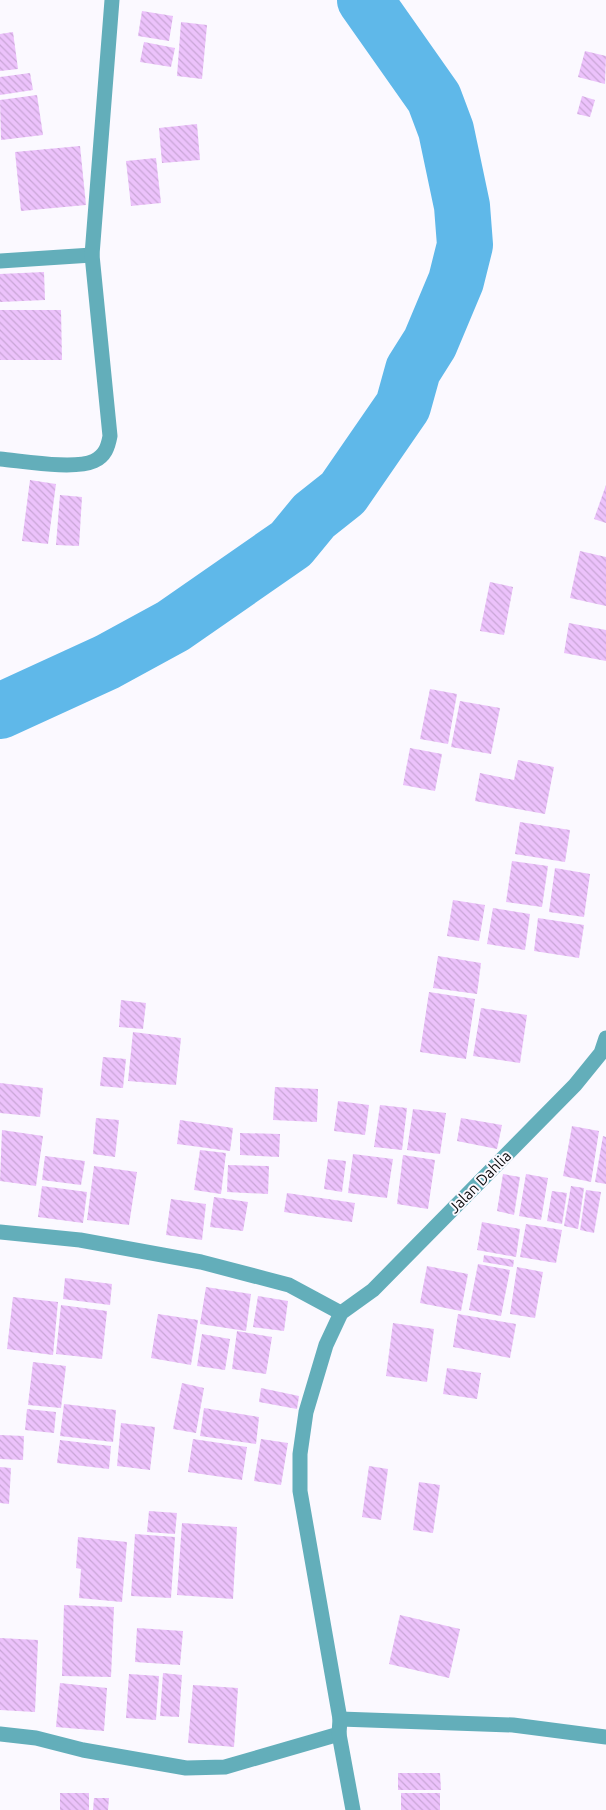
<svg xmlns="http://www.w3.org/2000/svg" width="606" height="1810" viewBox="0 0 606 1810" font-family="Ubuntu,sans-serif">
<defs>
<pattern id="building-back-hatch" width="6" height="6" patternUnits="userSpaceOnUse" patternTransform="scale(1.25)"><rect width="6" height="6" fill="#ecc2fb"/><path d="M-1 5l2 2M0 0l6 6M5-1l2 2" fill="none" stroke="#c9a6d6"/></pattern>
</defs>
<rect width="100%" height="100%" fill="#fbf9ff"/>
<g fill="none" stroke-linecap="round" stroke-linejoin="round">
<path stroke="#5fb8e9" stroke-width="56" d="M0,711L107,662L173,626L291,544L314,516L343,493L403,406L413,370L430,343L456,281L465,245L462,206L446,130L434,98L365,0"/>
</g>
<g fill="url(#building-back-hatch)">
<path d="M142,11L173,16L169,41L138,36Z"/>
<path d="M181,22L207,25L202,79L177,76Z"/>
<path d="M13,32L18,69L0,71V34Z"/>
<path d="M144,42L175,48L171,67L140,62Z"/>
<path d="M585,51L606,56L605,84L578,77Z"/>
<path d="M30,73L33,90L0,95V77Z"/>
<path d="M37,95L43,135L1,140L0,100Z"/>
<path d="M582,96L595,100L590,117L577,114Z"/>
<path d="M197,124L200,160L162,163L159,128Z"/>
<path d="M80,146L86,205L21,211L15,152Z"/>
<path d="M156,158L161,203L131,206L126,161Z"/>
<path d="M44,272L45,300L0,302V274Z"/>
<path d="M0,310H61L62,360H0Z"/>
<path d="M30,480L56,484L48,544L22,541Z"/>
<path d="M606,485V523L594,519Z"/>
<path d="M60,495L82,497L79,546L56,545Z"/>
<path d="M580,551L606,557V606L570,598Z"/>
<path d="M490,582L513,587L504,635L480,631Z"/>
<path d="M569,623L606,630V661L564,653Z"/>
<path d="M430,689L457,694L448,744L420,739Z"/>
<path d="M460,701L500,708L491,754L451,747Z"/>
<path d="M410,748L442,754L435,791L403,785Z"/>
<path d="M518,760L554,767L545,814L475,801L480,773L514,780Z"/>
<path d="M520,822L570,830L565,862L515,854Z"/>
<path d="M512,861L548,866L542,907L506,902Z"/>
<path d="M555,868L590,874L584,917L549,912Z"/>
<path d="M453,900L485,905L479,941L447,936Z"/>
<path d="M493,908L530,914L525,950L487,944Z"/>
<path d="M538,918L584,925L579,958L534,951Z"/>
<path d="M438,956L481,963L477,994L433,988Z"/>
<path d="M429,992L475,999L466,1059L420,1052Z"/>
<path d="M121,1000L146,1003L143,1029L119,1027Z"/>
<path d="M481,1008L527,1015L520,1063L473,1056Z"/>
<path d="M133,1032L181,1038L176,1085L128,1081Z"/>
<path d="M103,1057L126,1059L123,1088L100,1086Z"/>
<path d="M0,1083L43,1088L40,1117L0,1113Z"/>
<path d="M275,1087L318,1089L317,1122L273,1120Z"/>
<path d="M338,1101L369,1105L365,1135L334,1131Z"/>
<path d="M380,1105L407,1108L402,1150L374,1147Z"/>
<path d="M413,1109L446,1113L440,1154L407,1150Z"/>
<path d="M96,1118L119,1120L115,1157L93,1154Z"/>
<path d="M461,1118L502,1125L497,1149L457,1141Z"/>
<path d="M180,1120L233,1128L230,1151L177,1144Z"/>
<path d="M572,1126L599,1131L591,1182L563,1176Z"/>
<path d="M2,1130L43,1136L36,1186L0,1181Z"/>
<path d="M240,1133L280,1134L279,1157L240,1155Z"/>
<path d="M603,1136L606,1137V1184L595,1182Z"/>
<path d="M200,1150L226,1153L221,1194L194,1190Z"/>
<path d="M353,1154L393,1159L387,1198L348,1193Z"/>
<path d="M403,1155L435,1160L428,1209L397,1204Z"/>
<path d="M45,1156L85,1161L81,1185L42,1180Z"/>
<path d="M328,1159L346,1161L342,1192L324,1189Z"/>
<path d="M228,1165L269,1166L268,1194L227,1192Z"/>
<path d="M94,1166L137,1172L129,1225L87,1220Z"/>
<path d="M503,1174L520,1177L514,1215L497,1211Z"/>
<path d="M526,1174L548,1178L541,1220L519,1216Z"/>
<path d="M42,1186L87,1192L83,1223L38,1217Z"/>
<path d="M571,1186L584,1188L578,1229L564,1226Z"/>
<path d="M586,1190L601,1192L594,1233L580,1230Z"/>
<path d="M552,1191L567,1193L562,1224L547,1221Z"/>
<path d="M287,1193L355,1203L352,1222L284,1212Z"/>
<path d="M214,1197L248,1202L243,1231L210,1227Z"/>
<path d="M171,1199L206,1204L202,1240L166,1235Z"/>
<path d="M482,1222L520,1229L516,1257L477,1250Z"/>
<path d="M526,1224L562,1230L556,1263L520,1257Z"/>
<path d="M484,1255L514,1260L513,1267L483,1262Z"/>
<path d="M478,1264L510,1270L501,1316L469,1310Z"/>
<path d="M427,1266L468,1274L461,1311L420,1303Z"/>
<path d="M517,1267L543,1272L535,1318L510,1314Z"/>
<path d="M65,1278L112,1284L110,1305L63,1299Z"/>
<path d="M206,1287L251,1294L246,1331L200,1324Z"/>
<path d="M258,1296L288,1301L284,1331L253,1327Z"/>
<path d="M13,1297L58,1302L53,1355L7,1349Z"/>
<path d="M61,1305L107,1311L102,1359L56,1354Z"/>
<path d="M158,1314L198,1320L191,1365L151,1358Z"/>
<path d="M458,1314L516,1324L510,1358L453,1347Z"/>
<path d="M393,1323L434,1329L427,1382L386,1376Z"/>
<path d="M237,1331L272,1337L266,1374L232,1369Z"/>
<path d="M202,1334L230,1339L225,1370L197,1366Z"/>
<path d="M33,1362L66,1366L61,1408L28,1405Z"/>
<path d="M447,1368L481,1373L477,1399L443,1394Z"/>
<path d="M182,1383L204,1388L196,1433L173,1429Z"/>
<path d="M261,1388L299,1396L297,1409L259,1402Z"/>
<path d="M64,1404L116,1410L113,1442L60,1436Z"/>
<path d="M204,1408L259,1417L256,1444L200,1436Z"/>
<path d="M27,1409L56,1412L54,1433L25,1430Z"/>
<path d="M121,1423L155,1427L150,1470L117,1466Z"/>
<path d="M0,1435L24,1436L23,1460L0,1459Z"/>
<path d="M193,1439L247,1447L242,1480L188,1472Z"/>
<path d="M261,1439L288,1443L281,1485L254,1481Z"/>
<path d="M60,1440L111,1446L109,1469L57,1463Z"/>
<path d="M369,1466L388,1469L381,1520L362,1517Z"/>
<path d="M0,1467L11,1468L9,1504L0,1503Z"/>
<path d="M419,1482L440,1485L433,1533L413,1530Z"/>
<path d="M149,1511L177,1513L175,1534L147,1532Z"/>
<path d="M182,1523L237,1527L233,1599L177,1595Z"/>
<path d="M135,1534L175,1537L171,1598L131,1596Z"/>
<path d="M78,1537L127,1542L122,1602L79,1598L81,1569L76,1568Z"/>
<path d="M64,1605L114,1607L111,1677L62,1676Z"/>
<path d="M400,1615L460,1629L449,1678L389,1664Z"/>
<path d="M137,1628L183,1631L180,1665L135,1662Z"/>
<path d="M0,1638L38,1640L35,1712L0,1710Z"/>
<path d="M163,1673L182,1675L179,1717L160,1716Z"/>
<path d="M129,1674L159,1676L156,1720L126,1718Z"/>
<path d="M60,1683L107,1688L104,1731L56,1727Z"/>
<path d="M193,1685L238,1688L234,1747L188,1743Z"/>
<path d="M398,1773H440L441,1790H398Z"/>
<rect x="60" y="1793" width="29" height="17"/>
<rect x="401" y="1793" width="39" height="17"/>
<path d="M94,1798H109L108,1810H93Z"/>
</g>
<g fill="none" stroke-linecap="round" stroke-linejoin="round">
<g stroke="#63aeba" stroke-width="15">
<path d="M0,261L92,255"/>
<path d="M0,459C23,461 74,470 94,461C105,456 108,447 110,436L92,255L112,0"/>
<path d="M0,1232L80,1240L201,1262L289,1285L341,1313"/>
<path d="M340,1719L513,1725L606,1737"/>
<path d="M0,1734L36,1738L83,1750L186,1768L225,1767L339,1734"/>
<path d="M353,1810L339,1734L340,1719L300,1491V1454L306,1412L326,1345L341,1313L373,1290L575,1085L601,1053L606,1038"/>
</g>
</g>
<g text-anchor="middle" stroke-width="4" stroke-linejoin="round" paint-order="stroke">
<g font-size="15" fill="#0d0c0e" stroke="#fbf9ff">
<text transform="translate(480 1182) rotate(-45)" y="5">Jalan Dahlia</text>
</g>
</g>
</svg>
